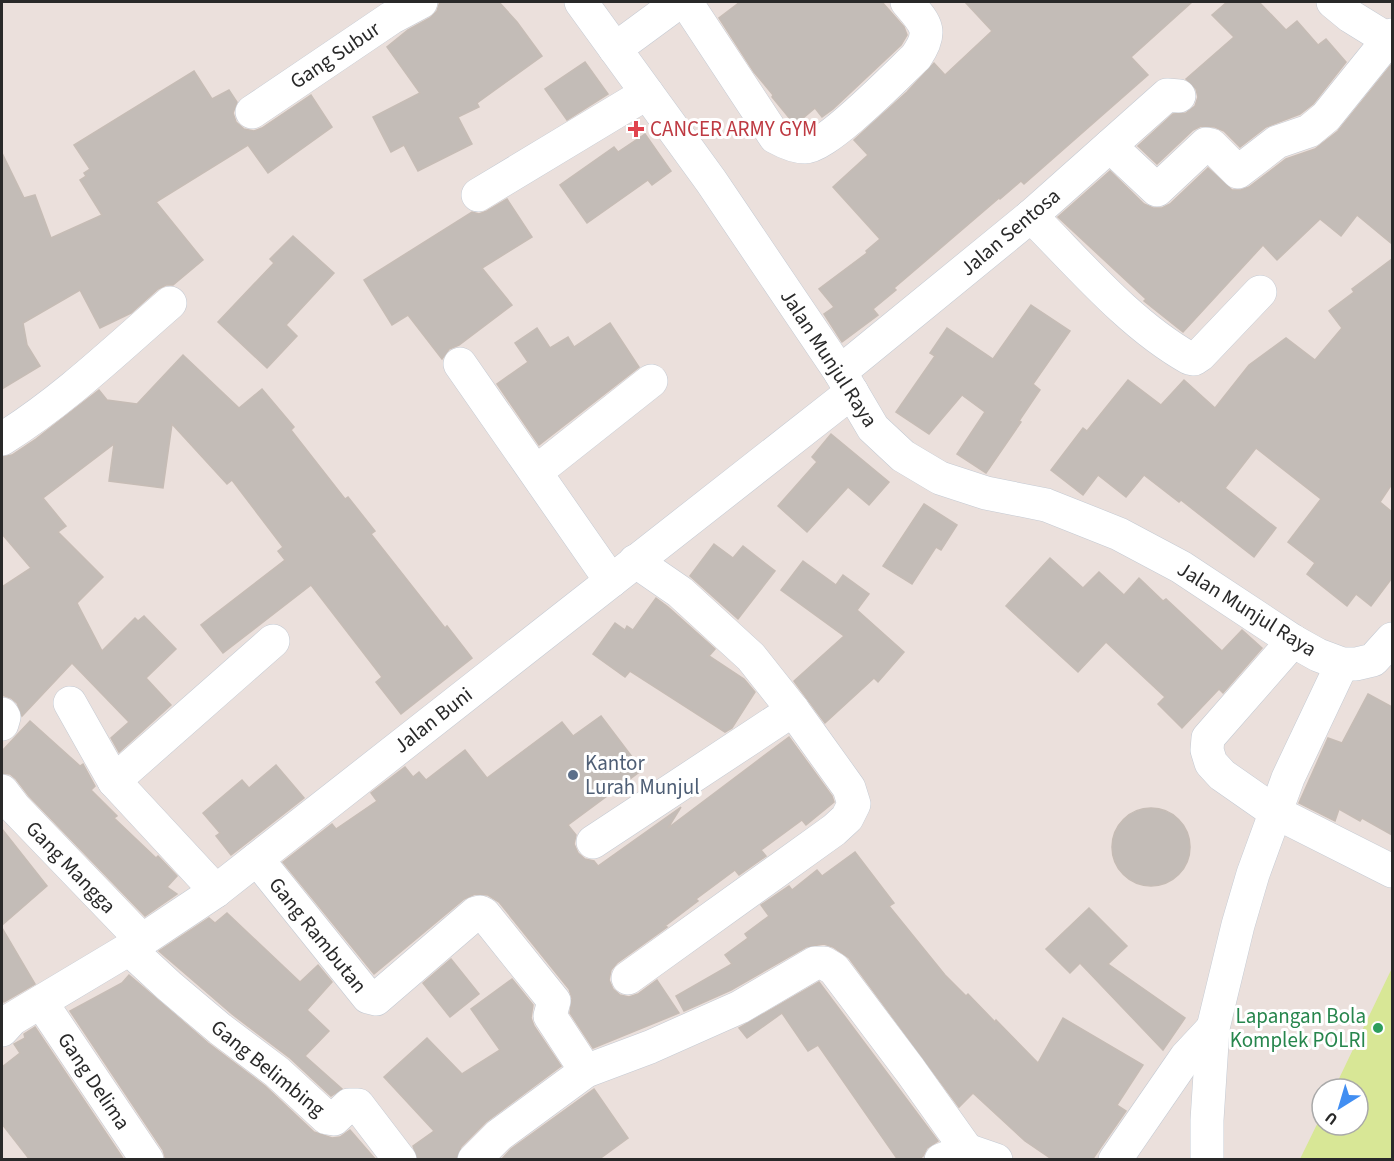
<svg xmlns="http://www.w3.org/2000/svg" width="1394" height="1161" viewBox="0 0 1394 1161" font-family="'Source Sans 3',sans-serif">
<rect width="100%" height="100%" fill="#ebe0dc"/>
<path fill="#d8e796" d="M1392,968V1159H1300L1322,1114V1125H1358V1089H1334Z"/>
<g fill="#c3bcb7" stroke="#c6bcb5" stroke-width="1.5">
<path d="M440,2H499L517,22L542,56L477,103L479,107L458,117L472,144L418,171L404,145L391,152L373,117L420,93L387,47L408,30L430,18L437,11Z"/>
<path d="M740,2H882L904,27L907,35L901,45L833,109L822,117L815,108L795,125L772,97L773,95L754,72L719,18Z"/>
<path d="M965,2H1192L1131,57L1148,75L1024,184L1021,181L1000,199L999,198L894,288L896,290L873,309L878,315L842,342L824,314L834,307L819,289L867,253L866,251L880,239L833,187L868,155L854,140L907,92L934,63L945,75L992,31Z"/>
<path d="M1227,2H1259L1286,30L1297,21L1318,45L1326,39L1346,62L1313,104L1300,114L1266,127L1240,147L1224,131L1215,127L1201,126L1193,130L1157,164L1138,146L1173,114L1186,113L1195,106L1198,97L1196,89L1186,79L1234,37L1212,15Z"/>
<path d="M585,62L608,94L567,120L545,89Z"/>
<path d="M1392,64V244L1357,215L1341,236L1320,219L1277,260L1263,245L1183,332L1144,301L1146,299L1058,217L1110,171L1144,204L1153,208H1162L1170,204L1208,168L1232,190H1241L1249,187L1286,159L1315,149L1338,131Z"/>
<path d="M194,71L212,99L229,90L237,102L233,113L236,122L244,129L254,131L262,128L311,95L332,127L268,173L248,145L156,202L203,260L173,285H166L158,289L131,313L100,328L80,290L23,323L27,345L40,366L2,389V153L24,198L35,195L51,238L102,215L80,180L86,176L84,173L90,169L74,145Z"/>
<path d="M645,134L671,171L652,185L648,180L587,223L560,185L614,147L618,152Z"/>
<path d="M507,199L532,237L482,268L512,305L459,345L449,349L442,359L408,315L392,325L364,280L472,212L479,214L487,211Z"/>
<path d="M293,236L334,273L286,325L297,336L267,368L218,322L274,263L270,259Z"/>
<path d="M1392,259V484L1380,502L1392,512V578L1371,606L1356,594L1347,606L1307,574L1315,563L1288,542L1321,499L1256,448L1225,488L1276,528L1254,557L1181,500L1179,502L1144,475L1126,497L1098,475L1083,495L1051,470L1083,428L1087,431L1128,380L1161,405L1184,380L1215,408L1249,365L1286,338L1315,360L1342,328L1329,311L1354,292L1352,289Z"/>
<path d="M1031,305L1070,331L1033,384L1040,390L1019,421L1021,422L986,473L957,454L985,412L962,395L929,434L896,412L935,356L930,353L947,328L993,359Z"/>
<path d="M610,323L639,367L539,445L497,384L528,362L515,343L537,328L550,348L568,337L574,347Z"/>
<path d="M183,355L239,408L262,389L294,427L291,430L345,499L348,497L375,531L371,534L445,628L447,626L472,658L401,714L376,682L382,677L311,585L223,653L201,625L285,560L278,551L283,547L232,480L227,484L172,424L163,488L109,481L114,444L43,498L66,526L58,532L103,577L77,603L102,651L135,618L138,621L144,616L176,649L146,678L171,705L119,752L111,738L129,722L72,663L22,716L17,703L11,698L2,695V587L31,568L2,534V457L12,455L36,439L99,390L107,400L137,404Z"/>
<path d="M831,434L889,482L869,505L848,487L807,532L778,506L817,462L812,457Z"/>
<path d="M924,504L957,525L941,550L936,547L912,584L883,566Z"/>
<path d="M714,544L733,558L743,546L775,571L738,619L690,576Z"/>
<path d="M1050,558L1083,588L1099,572L1124,595L1139,578L1163,601L1166,599L1222,651L1242,630L1262,648L1223,693L1219,689L1182,728L1158,704L1165,697L1106,642L1078,672L1006,606Z"/>
<path d="M803,561L836,585L843,575L869,594L857,610L904,652L878,682L874,678L825,723L794,681L844,636L781,590Z"/>
<path d="M656,598L668,607L715,649L709,656L744,679L755,692L732,728L725,732L630,671L625,677L593,654L615,623L625,630L627,626L633,630Z"/>
<path d="M1368,694L1392,707V835L1362,818L1360,821L1339,809L1335,821L1299,803L1328,738L1342,743Z"/>
<path d="M601,716L642,770L568,825L576,835L574,844L578,853L585,859L594,861L598,866L681,807L668,828L789,737L832,796L834,802L806,825L802,820L761,850L766,856L739,875L735,870L696,899L698,901L665,926L667,927L617,963L611,970L609,980L613,989L620,995L629,997L638,994L657,980L679,1013L593,1048L570,1013L572,998L569,989L499,902L488,895L475,894L464,899L374,974L283,862L332,824L336,829L377,801L371,793L405,767L413,777L419,772L426,780L465,750L487,778L562,722L573,736Z"/>
<path d="M30,721L80,766L83,764L95,786L91,790L117,816L114,818L156,858L158,856L177,876L167,887L177,894L145,916L29,796L16,779L10,774L2,773V751Z"/>
<path d="M276,765L304,798L231,855L216,836L220,833L203,813L242,780L249,788Z"/>
<circle cx="1151" cy="847" r="39"/>
<path d="M2,829L47,886L2,925Z"/>
<path d="M855,852L894,903L889,906L945,975L966,996L968,994L995,1022L996,1020L1038,1063L1063,1018L1143,1065L1117,1105L1126,1111L1092,1160H1053L1025,1141L973,1093L959,1107L849,958L833,947L824,944L806,947L731,990L684,1011L676,996L732,964L725,955L748,938L745,934L769,916L761,905L789,886L792,890L817,870L822,876Z"/>
<path d="M1089,908L1127,946L1108,964L1185,1018L1163,1050L1080,963L1070,973L1046,949Z"/>
<path d="M227,913L300,982L318,965L332,982L307,1010L329,1031L305,1056L342,1089L331,1096L290,1058L232,1014L159,951L209,918L215,923Z"/>
<path d="M2,928L35,984L4,1002L2,998Z"/>
<path d="M451,959L479,994L450,1017L423,983Z"/>
<path d="M129,975L208,1043L265,1086L314,1132L332,1138L340,1137L350,1130L376,1160H166L163,1150L70,1011L122,983Z"/>
<path d="M512,979L533,1005L531,1018L534,1026L561,1066L486,1122L461,1147L456,1160H418L413,1146L434,1131L384,1077L427,1038L462,1074L500,1050L471,1009Z"/>
<path d="M819,982L938,1141L927,1148L923,1156L918,1160H898L818,1045L808,1051L782,1013L747,1038L739,1028Z"/>
<path d="M35,1027L124,1160H30L2,1124V1067L20,1053L14,1044L25,1038L24,1034Z"/>
<path d="M594,1089L628,1138L598,1160H501L511,1149Z"/>
</g>
<g fill="none" stroke-linecap="round" stroke-linejoin="round">
<g stroke="#c4cad3" stroke-width="34">
<g id="minor">
<path d="M581,2L711,181L790,298L840,372L873,428L903,456L940,478L986,493L1046,505L1119,534L1181,567L1293,641L1318,655L1342,664H1356L1373,660L1392,639"/>
<path d="M686,2L775,137C784,142 794,147 805,147C827,147 897,75 916,57C934,31 926,24 907,2"/>
<path d="M1333,2L1350,16L1392,42"/>
<path d="M615,49L679,2"/>
<path d="M252,112L391,18L421,2"/>
<path d="M1110,146L1157,190L1206,144L1211,145L1238,172L1277,142L1309,131L1326,117L1392,35"/>
<path d="M478,195L647,93"/>
<path d="M1031,216C1079,264 1129,324 1189,358L1194,359L1200,355L1260,292"/>
<path d="M460,364L611,581"/>
<path d="M840,372L1031,216L1167,95L1179,96"/>
<path d="M2,439C63,401 116,350 170,303"/>
<path d="M536,472L651,381"/>
<path d="M1293,641L1208,738L1207,750L1211,763L1222,775L1275,812L1392,871"/>
<path d="M70,703L114,781L216,891"/>
<path d="M2,714L4,717L2,724"/>
<path d="M114,781L273,641"/>
<path d="M2,791L15,808L142,940"/>
<path d="M593,842L793,710"/>
<path d="M257,859L368,997L376,999L476,913L480,912L484,914L554,1001L550,1016L586,1071"/>
<path d="M129,949L169,986L220,1029L277,1072L327,1118L334,1119L349,1105H358L400,1160"/>
<path d="M628,978L834,830L847,818L854,804L849,788L793,710L751,657L680,592L635,561"/>
<path d="M41,1002L147,1160"/>
<path d="M2,1030L12,1019L129,949L216,891L852,392"/>
<path d="M474,1160L499,1135L586,1071L650,1047L740,1007L815,963H824L834,969L910,1070L967,1150"/>
<path d="M941,1160L967,1150L996,1160"/>
<path d="M1115,1160L1186,1057L1213,1028"/>
<path d="M1207,1160V1120L1213,1028L1238,925L1253,874L1288,778L1342,664"/>
</g>
</g>
<use href="#minor" stroke="#fff" stroke-width="33"/>
</g>
<path fill="#e0444e" stroke="#fff" stroke-width="2" d="M633 120h6v6h6v6h-6v6h-6v-6h-6v-6h6z"/>
<circle fill="#5c6f8a" stroke="#fff" stroke-width="2" cx="573" cy="775" r="6"/>
<circle fill="#2e9e5b" stroke="#fff" stroke-width="2" cx="1378" cy="1028" r="6"/>
<g text-anchor="middle" stroke-width="6" stroke-linejoin="round" paint-order="stroke">
<g font-size="21" fill="#292929" stroke="#fff">
<text transform="translate(335 55) rotate(-34)" y="7">Gang Subur</text>
<text transform="translate(1010 232) rotate(-40)" y="7">Jalan Sentosa</text>
<text transform="translate(829 358) rotate(57)" y="7">Jalan Munjul Raya</text>
<text transform="translate(1247 609) rotate(32)" y="7">Jalan Munjul Raya</text>
<text transform="translate(433 720) rotate(-38)" y="7">Jalan Buni</text>
<text transform="translate(71 867) rotate(46)" y="7">Gang Mangga</text>
<text transform="translate(318 935) rotate(51)" y="7">Gang Rambutan</text>
<text transform="translate(268 1068) rotate(39)" y="7">Gang Belimbing</text>
<text transform="translate(94 1081) rotate(56)" y="7">Gang Delima</text>
</g>
<g font-size="21" fill="#be3a42" stroke="#fff" text-anchor="start">
<text x="650" y="136">CANCER ARMY GYM</text>
</g>
<g font-size="21" fill="#4e5e75" stroke="#fff" text-anchor="start">
<text x="585" y="770">Kantor<tspan x="585" dy="24">Lurah Munjul</tspan></text>
</g>
<g font-size="21" fill="#27864d" stroke="#fff" text-anchor="end">
<text x="1366" y="1023">Lapangan Bola<tspan x="1366" dy="24">Komplek POLRI</tspan></text>
</g>
</g>
<rect width="1394" height="1161" fill="none" stroke="#292929" stroke-width="6"/>
<g transform="translate(1340 1107) rotate(217)"><circle r="28" fill="#ffffff" stroke="#a9a9a9" stroke-width="1.5"/>
<path d="M0-4.5L10 22L0 15L-10 22Z" fill="#418ef2"/>
<text y="-9" font-size="16" font-weight="bold" text-anchor="middle" fill="#292929">U</text>
</g>
</svg>
